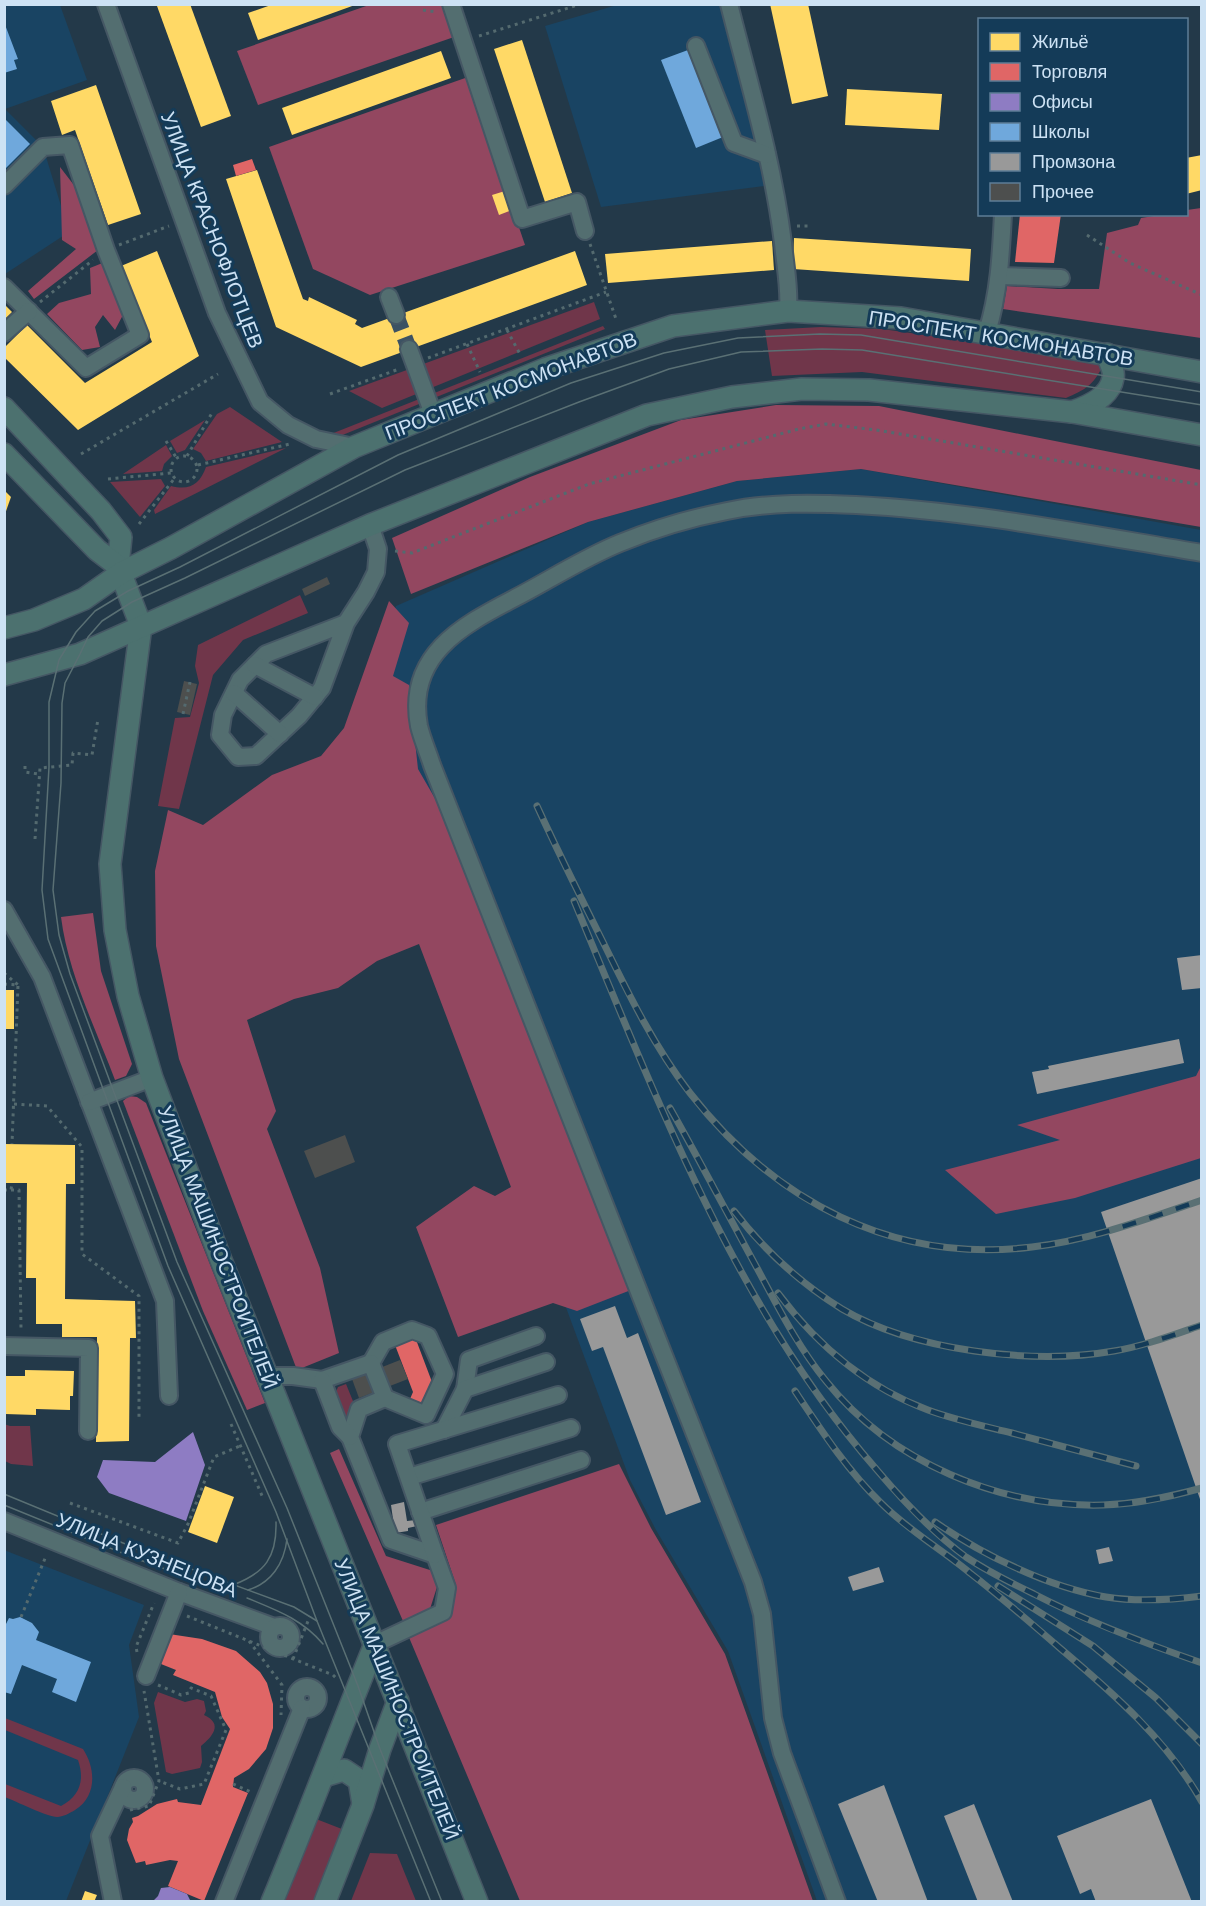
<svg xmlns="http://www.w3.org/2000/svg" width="1206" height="1906" viewBox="0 0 1206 1906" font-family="Arial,sans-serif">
<rect width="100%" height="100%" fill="#233949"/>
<g fill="#194463">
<path d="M5,5H60L87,80L5,109Z"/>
<path d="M617,5H725L764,186L601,207L545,26Z"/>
<path d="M5,109L43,147L69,232L5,274Z"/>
<path d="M861,469L1201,530V1901H817L728,1651L656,1530L630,1480L351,728L396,606L588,522L737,481Z"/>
<path d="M4,1550L144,1605L129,1645L139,1717L66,1901H5Z"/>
</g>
<g fill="#70364a">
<path d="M594,302L600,319L382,408L349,391Z"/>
<path d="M603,326L605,329L340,436L331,434Z"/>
<path d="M821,327L882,329L1095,359L1102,367C1093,386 1084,390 1066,398L862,372L772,376L765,330Z"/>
<path d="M230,407L282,442L206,461L201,453L193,449L217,414Z"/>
<path d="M205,420L185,450L177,453L170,441Z"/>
<path d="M166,445L172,456L164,464L162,471L123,474Z"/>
<path d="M286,448L155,514L154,510L171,486C190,491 200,484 206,467Z"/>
<path d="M161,479L165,486L140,517L110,482Z"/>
<path d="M300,595L308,613L243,640L213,675L179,809L158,806L175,718L190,717L199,683L195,666L198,645Z"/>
<path d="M346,1384L355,1406L346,1425L334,1396L338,1387Z"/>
<path d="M4,1424L10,1426H30L33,1466L11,1464L5,1461Z"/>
<path d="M158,1692L185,1702L197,1699L204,1701L206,1711L204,1715C224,1724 212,1737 201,1746L202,1762L200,1768L172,1774L166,1772L154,1703Z"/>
<path d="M5,1718L83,1749C96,1769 97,1796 75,1810C70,1813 63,1817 57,1817C48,1817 15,1801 5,1797V1784L61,1806C80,1796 85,1780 78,1760L5,1730Z"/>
<path d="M311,1817L347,1831L318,1901L278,1902Z"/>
<path d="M370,1853L397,1854L416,1901H351Z"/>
</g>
<g fill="#934760">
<path d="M369,5H444L454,37L258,105L237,51Z"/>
<path d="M468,77L525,245L370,295L313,269L269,147Z"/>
<path d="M60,167L80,193L98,250L34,299L28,291L76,249L62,240Z"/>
<path d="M1201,208V338L1003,309L1007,286L1058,289H1099L1107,233L1138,225L1141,218L1160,215L1186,214L1187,210Z"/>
<path d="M105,262L124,313L115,330L103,315L95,327L100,347L82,350L47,314L59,303L91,294L90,268Z"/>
<path d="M776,405L879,406L1201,470V527L861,469L737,481L588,522L411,594L392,538L530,477L681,420Z"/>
<path d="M389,601L409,623L393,676L409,685L418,769L448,821L631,1290L577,1311L553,1303L458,1337L416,1227L474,1186L495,1196L511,1187L419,944L377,961L338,988L294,999L247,1020L276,1111L267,1129L320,1268L339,1353L297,1370L179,1059L156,946L155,871L168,810L203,825L272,775L321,756L344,728Z"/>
<path d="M93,913L101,971L132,1064L126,1076L115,1080C95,1027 68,973 61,917Z"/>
<path d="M1201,1066V1158L1075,1198L996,1214L945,1170L1060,1140L1017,1125L1196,1076Z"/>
<path d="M129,1096L137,1097L146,1103L265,1403L247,1410L203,1311L123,1101Z"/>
<path d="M339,1449L386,1556L433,1571L437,1587L430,1609L403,1621L330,1453Z"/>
<path d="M619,1464L651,1528L725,1654L813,1901H520L408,1635L447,1615L456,1585L436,1525Z"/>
</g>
<g fill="#ffd966">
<path d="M160,4H190L231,116L201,127L157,6Z"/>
<path d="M770,4H808L828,96L792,104Z"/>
<path d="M271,5H355L258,40L248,13Z"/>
<path d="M522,40L572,193L545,202L494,49Z"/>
<path d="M441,51L451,78L292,135L282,108Z"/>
<path d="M96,85L141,214L108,225L75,130L62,135L51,101Z"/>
<path d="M847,89L942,94L939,130L845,125Z"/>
<path d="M1202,155V190L1186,194V158Z"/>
<path d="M257,170L303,299L308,301L309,297L357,320L355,324L362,328L575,251L587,285L361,367L276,327L226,179Z"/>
<path d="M505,191L512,210L499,215L492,195Z"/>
<path d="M794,238L971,249L969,281L793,269Z"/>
<path d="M772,241L774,270L608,283L605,254Z"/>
<path d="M157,251L199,356L78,430L4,357V348L27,325L85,383L152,342L121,266Z"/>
<path d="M4,304L12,312L4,320Z"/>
<path d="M4,490L11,497L5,514H4Z"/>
<rect x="4" y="990" width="10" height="39"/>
<path d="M4,1144L75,1145V1184H66L65,1299L135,1301L136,1338H130L129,1441L96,1442L97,1337H62V1324H36V1278H26L27,1183H5Z"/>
<path d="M25,1370L74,1371L73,1396H70V1410L36,1409V1415L5,1414V1376H25Z"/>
<path d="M205,1486L234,1497L217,1543L188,1532Z"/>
<path d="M85,1891L97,1895L94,1902H81Z"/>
</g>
<g fill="#e06666">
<path d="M252,159L256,170L236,176L233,165Z"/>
<path d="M1020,214H1061L1054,263L1015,262Z"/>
<path d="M415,1337L432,1382L424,1404L410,1399L413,1392L395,1345Z"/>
<path d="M169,1634L202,1639L236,1651L260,1672L267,1683L273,1704V1728L266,1749L249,1769L234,1778L233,1787L248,1793L204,1901L168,1886L178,1861L170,1860L146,1865L145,1861L136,1863L127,1840L129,1829L133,1822L132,1818L138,1816L157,1804L177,1799L178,1802L201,1805L230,1729L222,1717L215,1692L173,1675L176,1670L161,1664Z"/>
</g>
<g fill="#8e7cc3">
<path d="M193,1432L205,1465L186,1521L109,1493L97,1477L103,1460L155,1462Z"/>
<path d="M170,1887L187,1894L191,1902H152L158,1896L161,1888Z"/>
</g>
<g fill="#6fa8dc">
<path d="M4,22L18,59L14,60L17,69L4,73Z"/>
<path d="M688,50L723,137L696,148L661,60Z"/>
<path d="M6,120L30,144L4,170V121Z"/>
<path d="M20,1617L32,1623L39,1632L36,1640L91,1662L76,1702L52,1692L57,1679L22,1665L11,1694L4,1692V1628L9,1618L13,1619Z"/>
</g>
<g fill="#999">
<path d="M1202,955V988L1182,990L1177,958Z"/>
<path d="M1179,1039L1184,1063L1037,1094L1032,1072L1049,1069L1048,1066Z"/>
<path d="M1202,1178V1502H1201L1101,1212Z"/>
<path d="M615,1306L627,1338L638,1333L701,1502L666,1515L603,1347L592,1351L580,1319Z"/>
<path d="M404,1502L407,1521L416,1520L417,1526L408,1528V1531L395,1533L391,1505Z"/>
<path d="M1109,1547L1113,1561L1099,1564L1096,1550Z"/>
<path d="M879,1567L884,1582L853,1591L848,1577Z"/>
<path d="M884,1785L928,1902H878L838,1804Z"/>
<path d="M1151,1799L1192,1902H1096L1091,1889L1080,1894L1057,1836Z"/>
<path d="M974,1804L1013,1902H978L944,1816Z"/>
</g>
<g fill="#4d4f4e">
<path d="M327,577L330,584L305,596L302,589Z"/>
<path d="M184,681L197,684L190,715L177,712Z"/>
<path d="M345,1135L355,1162L315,1178L304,1151Z"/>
<path d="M400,1360L408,1379L359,1398L352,1379Z"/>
</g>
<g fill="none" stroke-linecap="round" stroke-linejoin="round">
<path stroke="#3c5263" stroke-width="16" stroke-dasharray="16 8" stroke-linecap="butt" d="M396,315L409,349"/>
<g stroke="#455764" stroke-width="20">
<g id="minor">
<path d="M106,4L217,313L260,402L288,425L316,439L354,447"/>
<path d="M451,4L522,219L577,202L585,231"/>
<path d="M729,4C749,83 773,162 783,243C785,265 790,288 788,311"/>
<path d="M696,46L734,143L767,155"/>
<path d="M4,186L43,147L70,145L106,250L140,335L86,368L4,287"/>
<path d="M999,276L1061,278"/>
<path d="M389,297L396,315"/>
<path d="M987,332C999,294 1001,254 1003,214"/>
<path d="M4,333L29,311"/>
<path d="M409,349L433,414"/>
<path d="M346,623L322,688L299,716L256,756L238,757L220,735L223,715L240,680L266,654L346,623L366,592L376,572L378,549L370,525"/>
<path d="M255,665L315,697"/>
<path d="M234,693L280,734"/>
<path d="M4,910L42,977L165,1301L169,1396"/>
<path d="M89,1102L152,1078"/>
<path d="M4,1346L89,1348L88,1431"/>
<path d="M371,1363L383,1342L412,1330L428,1336L445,1374L426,1415L385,1398"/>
<path d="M268,1376H293L322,1380L371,1363L385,1398L359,1409L350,1437L391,1540L435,1555L447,1588L443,1612L375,1644"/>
<path d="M322,1380L340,1427L350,1437"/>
<path d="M465,1389L469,1360L536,1336"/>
<path d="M444,1430L465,1389L546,1362"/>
<path d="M409,1477L571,1428"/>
<path d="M420,1512L581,1460"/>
<path d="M4,1521L179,1592L274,1627"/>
<path d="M435,1555L397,1444L558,1395"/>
<circle cx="280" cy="1637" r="11"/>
<path d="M146,1676L179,1592"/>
<circle cx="307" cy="1698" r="11"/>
<circle cx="134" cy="1789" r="11"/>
<path d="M113,1902L100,1836L123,1787"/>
<path d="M224,1902L302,1708"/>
<path d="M837,1902L782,1753L773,1718L762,1614L753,1582L432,765C428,752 422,739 419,726C406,656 461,626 513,599C548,581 583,558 620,543C654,529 691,518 727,511C769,502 814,503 856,505C973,511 1087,534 1202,553"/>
</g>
</g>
<g stroke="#455764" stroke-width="24">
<g id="major">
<path d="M4,408L101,511L121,537L118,566L141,626L110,864L115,930L128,996L152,1078L221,1260L477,1902"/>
<path d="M1072,412C1087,407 1110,397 1113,378C1115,372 1109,361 1107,354"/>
<path d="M4,454L97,550L118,566"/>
<path d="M4,628L34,620L84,599L121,573L171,548L354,447L545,369L673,326L788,311L901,318L1202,372"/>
<path d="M4,675L80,654L370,525L647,415L732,397L802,389L869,390L1072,412L1202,435"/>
<path d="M324,1776L344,1770L359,1780L363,1804"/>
<path d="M272,1902C308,1816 340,1730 375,1644"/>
<path d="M325,1902L363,1805L380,1749L398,1701"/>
</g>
</g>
<g stroke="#546a6f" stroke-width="3" stroke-dasharray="3 4.5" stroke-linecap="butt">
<path d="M423,10L436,12"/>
<path d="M479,36L581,4"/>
<path d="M797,226H808"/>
<path d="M1087,235L1130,263L1202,295"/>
<path d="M590,244L616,319"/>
<path d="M119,245L169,226"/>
<path d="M40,302L93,260"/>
<path d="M507,330L521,356"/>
<path d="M467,344L480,372"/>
<path d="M428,358L606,292"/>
<path d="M330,394L399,369"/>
<path d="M166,441L177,459"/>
<path d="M81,454L218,374"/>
<path d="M187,456L212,413"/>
<circle cx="184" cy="469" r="13"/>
<path d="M198,465L290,444"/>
<path d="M108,479L171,473"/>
<path d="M139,524L174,479"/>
<path d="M395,551L412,553L589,484L799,429L826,424L876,430L1202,485"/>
<path d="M183,714L190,682"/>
<path d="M25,766V772L38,774"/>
<path d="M35,839L40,768L72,765L73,753L92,755L98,719"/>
<path d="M4,973L18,985"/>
<path d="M4,984L18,985L12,1144"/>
<path d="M14,1104L47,1106L82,1147V1254L139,1296V1421"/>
<path d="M4,1190H11L12,1183"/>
<path d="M11,1190H19L21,1329H22"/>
<path d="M231,1424L263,1498"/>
<path d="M70,1503L178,1543L188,1524L214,1457L240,1446"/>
<path d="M187,1616L333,1675L337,1679"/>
<path d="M21,1617L46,1556"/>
<path d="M249,1641L282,1685L281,1715"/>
<path d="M137,1652L136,1647L154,1603"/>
<path d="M293,1659L310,1616"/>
<path d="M158,1685L181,1695L189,1693L191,1688L211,1696L226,1730L204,1784L180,1789L159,1781"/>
<path d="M233,1784L251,1792"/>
<path d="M130,1810L149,1806L159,1781L144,1691"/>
</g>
<use href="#minor" stroke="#536e70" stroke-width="16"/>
<use href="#major" stroke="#4c716f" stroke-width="21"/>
<g stroke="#5a7074" stroke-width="1.5">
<path d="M4,1494L140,1550L294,1607L317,1621"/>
<path d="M4,1505L137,1559L196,1580"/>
<path d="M233,1585C265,1573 277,1557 276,1522"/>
<path d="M248,1590C271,1583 284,1564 287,1539"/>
<path d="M247,1598C276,1610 302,1619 323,1644"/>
<path d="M431,1902L317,1621L276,1512L168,1266L48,939L42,890L49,767V702L59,660L76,632L95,611L128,591L180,567L398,455L571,383L664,353L738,338L820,334L861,335L1202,392"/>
<path d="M442,1902L380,1749L358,1686L287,1508L177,1262L70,974L59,935L53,890L61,783L62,703L65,683L80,654L88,637L102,621L132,602L185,578L405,470L579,402L669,369L741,352L822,349L862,350L1202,405"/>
</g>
<g stroke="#5a7074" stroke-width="7">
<g id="rail">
<path d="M537,806C558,852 581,898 604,944C629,995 655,1048 690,1093C774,1201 893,1264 1032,1247C1091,1240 1146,1219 1202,1200"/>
<path d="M574,901C656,1097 736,1309 877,1470C904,1502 932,1532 966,1557C987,1571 1011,1583 1034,1594C1088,1622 1144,1643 1202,1663"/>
<path d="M670,1108C700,1161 728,1215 757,1268C778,1307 798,1347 826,1381C891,1462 1000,1508 1103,1505C1137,1504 1169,1497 1202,1488"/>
<path d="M734,1211C764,1250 800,1283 842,1309C913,1351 1033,1365 1114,1351C1144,1346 1173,1335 1202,1325"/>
<path d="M778,1293C817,1345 866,1387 928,1410C955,1420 984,1426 1012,1433C1053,1444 1094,1455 1136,1466"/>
<path d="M795,1391C821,1430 847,1470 881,1503C908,1530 941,1549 970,1573C1001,1597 1031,1623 1061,1649C1114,1694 1167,1740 1202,1802"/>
<path d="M935,1522C983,1555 1048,1587 1106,1597C1137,1602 1170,1600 1202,1596"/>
<path d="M998,1586L1093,1646L1156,1698L1202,1744"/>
</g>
</g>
<use href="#rail" stroke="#143b58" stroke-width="4.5" stroke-dasharray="14" stroke-linecap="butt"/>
</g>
<g text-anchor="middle" stroke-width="6" stroke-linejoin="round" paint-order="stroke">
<g font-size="20" fill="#cde2f4" stroke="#143b58">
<text transform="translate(212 230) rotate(69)" y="7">УЛИЦА КРАСНОФЛОТЦЕВ</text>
<text transform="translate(1001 338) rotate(9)" y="7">ПРОСПЕКТ КОСМОНАВТОВ</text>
<text transform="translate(511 386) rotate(-21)" y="7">ПРОСПЕКТ КОСМОНАВТОВ</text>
<text transform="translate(218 1247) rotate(69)" y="7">УЛИЦА МАШИНОСТРОИТЕЛЕЙ</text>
<text transform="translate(147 1555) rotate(22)" y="7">УЛИЦА КУЗНЕЦОВА</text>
<text transform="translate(397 1699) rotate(68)" y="7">УЛИЦА МАШИНОСТРОИТЕЛЕЙ</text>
</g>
</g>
<rect width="1206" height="1906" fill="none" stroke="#cde2f4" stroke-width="12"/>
<rect x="978" y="18" width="210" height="198" fill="#143b58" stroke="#5e7e96" stroke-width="1.5"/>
<rect x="990" y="33" width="30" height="18" fill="#ffd966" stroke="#5e7e96" stroke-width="1.5"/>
<text x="1032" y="48" font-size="18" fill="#cde2f4">Жильё</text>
<rect x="990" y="63" width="30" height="18" fill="#e06666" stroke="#5e7e96" stroke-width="1.5"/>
<text x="1032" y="78" font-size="18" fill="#cde2f4">Торговля</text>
<rect x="990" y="93" width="30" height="18" fill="#8e7cc3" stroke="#5e7e96" stroke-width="1.5"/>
<text x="1032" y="108" font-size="18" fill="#cde2f4">Офисы</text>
<rect x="990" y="123" width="30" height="18" fill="#6fa8dc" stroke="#5e7e96" stroke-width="1.5"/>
<text x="1032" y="138" font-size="18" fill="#cde2f4">Школы</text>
<rect x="990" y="153" width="30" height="18" fill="#999999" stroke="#5e7e96" stroke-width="1.5"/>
<text x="1032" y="168" font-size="18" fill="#cde2f4">Промзона</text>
<rect x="990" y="183" width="30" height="18" fill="#4d4f4e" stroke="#5e7e96" stroke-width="1.5"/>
<text x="1032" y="198" font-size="18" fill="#cde2f4">Прочее</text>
</svg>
